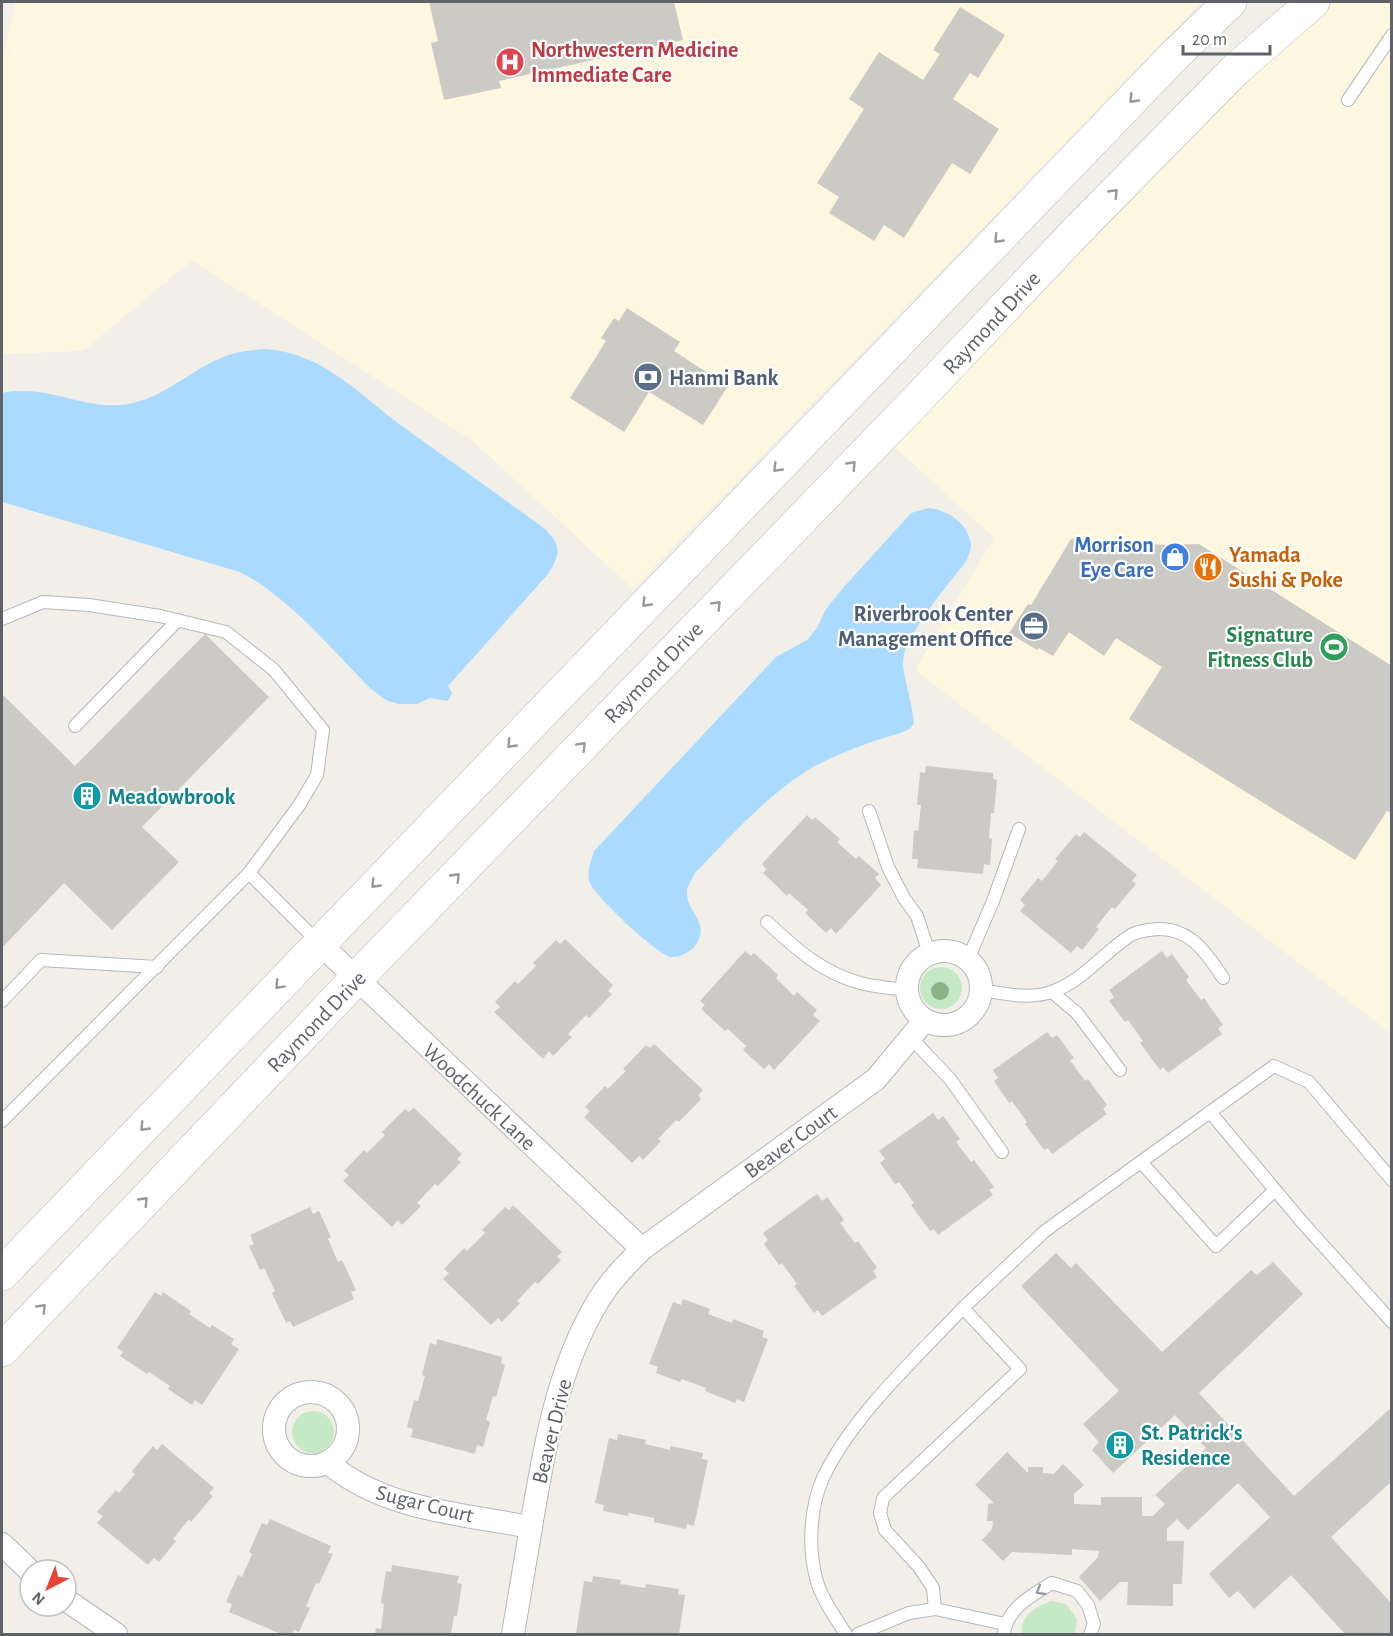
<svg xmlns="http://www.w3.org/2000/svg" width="1393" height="1636" viewBox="0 0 1393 1636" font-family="'Alegreya Sans',sans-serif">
<rect width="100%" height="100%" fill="#f1efe8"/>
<g fill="#fef7e0">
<path d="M16,2H1201L633,589L473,441L192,260L83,351L2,354V59Z"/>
<path d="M1334,2H1391V1033L915,670L994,538L895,447L1236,90Z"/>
</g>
<g fill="#c5e8c5">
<circle cx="941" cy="988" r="21"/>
<circle cx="313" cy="1432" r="21"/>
<path d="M1052,1601L1066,1604L1077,1619L1075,1634H1022C1019,1616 1036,1606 1052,1601Z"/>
</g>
<g fill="#aadaff">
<path d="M266,349C326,354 360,396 406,429C452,462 498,495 544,528C561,545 561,552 549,573L448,686L452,693L448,701L430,698L417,704H398L386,700L371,689C331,649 290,598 240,572L2,502V393C45,384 80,408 120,405C158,403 187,372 221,358C235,352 250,350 266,349Z"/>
<path d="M929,508C948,510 969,524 971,545C971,550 968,555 967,560C950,583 903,636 903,663C903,676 917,720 913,725C910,730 903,732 897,734C870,742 847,750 821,763C777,784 729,838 695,873C693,878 688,885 687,890C685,913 712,921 695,946C690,952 679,958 671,957C657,955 595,896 590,883C586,873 591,861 594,851L776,657L807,640L817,628L826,609L843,588L911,513Z"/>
</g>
<g fill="#cccac5">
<path d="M429,2H674L683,40L499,81L501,88L444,100L431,43L438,41Z"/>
<path d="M960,7L1005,35L978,78L970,73L953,99L999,129L970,174L952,163L904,238L884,225L874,241L829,213L839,197L817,183L864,109L849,99L879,52L923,80L940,54L933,50Z"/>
<path d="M627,308L680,342L674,351L728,386L703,425L649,392L624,432L570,398L606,341L601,338L614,318L619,321Z"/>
<path d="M1071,539L1167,545L1199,544L1392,666V813L1387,811L1355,860L1129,719L1162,667L1116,638L1104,656L1069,632L1053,656L1039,648L1037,650L1009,633L1028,604L1031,605Z"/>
<path d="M205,634L269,697L142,827L179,862L112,930L64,883L2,948V694L75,766Z"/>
<path d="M926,766L993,773V779L997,780L994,813H991L989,838L992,839L990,865L984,864L983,874L917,868L918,859H912L914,830L918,831L921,805H917L920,772L925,773Z"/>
<path d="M807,815L812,820L815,817L840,839L837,842L856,859L859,856L879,874L875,878L881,885L836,934L831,928L826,933L805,913L808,910L789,893L787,896L763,873L766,869L762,864Z"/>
<path d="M1084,832L1137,875L1132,881L1136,884L1115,909L1112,907L1096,927L1099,929L1082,950L1077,946L1071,953L1020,911L1025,905L1020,900L1038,878L1042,881L1058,861L1055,859L1076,834L1080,837Z"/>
<path d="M565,939L613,985L608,991L612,994L589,1018L586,1015L568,1034L572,1037L553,1056L549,1051L543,1059L494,1012L500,1007L495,1002L515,981L518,984L536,966L533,963L556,940L560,944Z"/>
<path d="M745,951L751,956L754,953L778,975L776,978L794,996L797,992L817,1010L813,1015L820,1021L774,1070L769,1064L764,1069L743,1050L746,1046L728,1029L725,1031L701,1009L705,1005L700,1001Z"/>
<path d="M1162,951L1167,958L1172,954L1189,977L1186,980L1201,1000L1204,998L1223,1025L1218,1028L1222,1034L1168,1073L1163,1067L1160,1070L1140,1043L1143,1041L1128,1020L1125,1022L1109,1001L1114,997L1109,990Z"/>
<path d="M1047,1032L1052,1038L1057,1035L1074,1058L1070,1060L1085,1081L1088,1079L1107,1105L1103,1109L1107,1114L1052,1154L1048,1148L1044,1150L1025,1124L1027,1122L1012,1101L1009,1103L994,1081L998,1078L993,1070Z"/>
<path d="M654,1044L703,1090L698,1095L701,1099L679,1122L676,1120L658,1139L661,1141L643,1160L639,1156L632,1163L584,1117L590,1111L585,1107L605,1086L608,1089L626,1071L623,1069L646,1045L650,1048Z"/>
<path d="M414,1108L462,1154L457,1159L461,1162L438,1186L435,1184L417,1203L421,1206L402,1225L398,1220L392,1227L343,1181L349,1175L344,1171L364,1150L367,1153L385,1135L382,1132L405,1109L409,1112Z"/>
<path d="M933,1113L938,1120L943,1116L960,1139L956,1142L971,1162L974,1160L994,1187L989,1190L993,1195L938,1235L934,1229L930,1231L911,1205L914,1203L899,1182L895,1184L880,1163L885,1159L879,1151Z"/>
<path d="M817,1194L822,1201L827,1197L844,1220L840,1223L855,1243L858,1241L877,1268L873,1271L877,1277L822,1316L818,1310L814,1313L794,1286L797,1284L782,1263L779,1265L764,1244L768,1240L763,1233Z"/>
<path d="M513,1205L562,1252L557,1257L561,1260L538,1284L535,1282L517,1301L520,1303L502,1322L498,1318L491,1325L443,1279L449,1273L444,1269L464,1248L467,1251L485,1233L482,1230L505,1207L509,1210Z"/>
<path d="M310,1207L313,1214L319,1211L331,1237L328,1239L338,1262L342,1260L356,1290L351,1292L354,1299L293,1327L290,1321L286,1323L272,1293L275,1291L264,1268L260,1270L249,1246L254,1244L250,1235Z"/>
<path d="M1056,1253L1071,1268L1076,1263L1162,1352L1251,1270L1257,1275L1273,1262L1303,1294L1199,1393L1294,1496L1392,1407V1481L1331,1537L1392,1604V1634H1345L1291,1575L1254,1609L1238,1591L1229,1598L1209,1574L1270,1517L1238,1483L1188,1530L1177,1519L1167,1529V1541H1184L1182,1584H1173V1606L1127,1605L1128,1582H1120L1100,1601L1079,1577L1098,1557L1099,1551L1072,1549V1555L1012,1552L1003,1561L982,1540L992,1529L993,1521H987L988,1504L994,1503L975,1485L1007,1452L1028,1473V1467H1043V1473L1054,1474L1063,1464L1084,1485L1074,1494V1504L1101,1505V1497H1142V1516H1153L1165,1504L1155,1495L1206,1448L1175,1415L1113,1473L1092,1450L1099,1442L1083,1424L1119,1391L1021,1286Z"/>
<path d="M155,1292L161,1296L163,1292L191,1311L189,1314L210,1328L212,1325L234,1339L231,1344L239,1349L202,1405L195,1400L192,1405L168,1389L170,1386L149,1372L147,1374L120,1356L123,1352L117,1348Z"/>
<path d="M683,1299L710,1309L708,1314L732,1323L733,1319L764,1331L762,1337L768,1339L744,1402L737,1399L735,1403L705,1391L706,1388L682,1379L680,1382L656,1373L658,1367L649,1364L673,1302L681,1305Z"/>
<path d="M437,1339L502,1357L501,1363L505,1365L496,1397L493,1396L486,1420L490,1422L483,1447L477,1445L475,1454L411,1437L413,1429L407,1427L414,1400L418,1401L425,1376L422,1375L430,1343L436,1345Z"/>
<path d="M618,1434L646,1440L645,1444L670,1450L671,1446L703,1453L702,1459L708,1460L694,1526L687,1524L686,1529L654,1522V1518L629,1513L628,1516L603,1511L604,1505L595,1503L609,1438L617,1440Z"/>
<path d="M162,1444L214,1488L209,1493L213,1496L191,1522L189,1519L173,1539L176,1541L159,1562L154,1558L148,1565L97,1523L103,1516L97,1512L116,1490L119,1493L135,1474L132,1471L153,1446L157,1450Z"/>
<path d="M270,1519L331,1546L328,1553L333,1554L319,1584L316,1583L306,1606L310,1608L299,1632L294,1630L292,1634H281L229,1612L232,1604L226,1602L238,1575L242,1577L252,1554L249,1552L262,1523L267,1525Z"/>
<path d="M392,1565L459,1576L457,1583L462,1584L457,1616H454L451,1634H375L376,1628L381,1629L384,1604L381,1603L386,1571L391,1572Z"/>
<path d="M593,1576L621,1580L620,1584L645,1588L646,1584L679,1589L678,1594L685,1595L679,1634H576L584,1581L592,1582Z"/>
</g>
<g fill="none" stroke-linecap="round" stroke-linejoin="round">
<g stroke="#b5b8bc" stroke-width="14">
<g id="lane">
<path d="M1348,100L1392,35"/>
<path d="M2,619L43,602L89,605L160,616L226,632L274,670L323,730L317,775L300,804L249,873L2,1121"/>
<path d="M75,726L178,620"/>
<path d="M869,811L888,867L904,898L917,916L929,953"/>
<path d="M249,873L318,942"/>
<path d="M767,922C796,949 821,972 860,983C875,987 891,988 907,990"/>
<path d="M968,959L993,901L1019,829"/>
<path d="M982,990C1005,994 1031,1000 1054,991C1085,979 1104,952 1131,935C1136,932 1143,931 1149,930C1186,923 1205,950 1223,978"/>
<path d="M1052,992L1077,1013L1120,1070"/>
<path d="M2,1001L41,960L157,967"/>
<path d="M911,1038L950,1079L1002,1152"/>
<path d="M1210,1112L1302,1222L1392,1322"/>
<path d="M1141,1162L1216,1246L1275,1190"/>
<path d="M935,1609L1005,1624"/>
<path d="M846,1634C836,1619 820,1596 816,1578C808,1547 810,1507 823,1478C852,1416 916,1358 963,1308"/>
<path d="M858,1634L909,1613L935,1609L933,1588L919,1567L885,1530L880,1513L883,1498L1020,1369L963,1308L1045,1231L1274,1066L1309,1082L1392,1180"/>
<path d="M1004,1634C1006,1609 1032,1595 1052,1583L1077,1591L1088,1605L1094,1624L1090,1634"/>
</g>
</g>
<g stroke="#b5b8bc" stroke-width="24">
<g id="street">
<path d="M319,943L642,1249"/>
<circle cx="944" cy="988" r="37"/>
<circle cx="311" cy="1429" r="37"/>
<path d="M327,1462C383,1510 461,1514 531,1527"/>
<path d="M2,1544L30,1571"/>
<path d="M66,1600L116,1634"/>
<path d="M513,1634C519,1598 525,1563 531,1527C544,1449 557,1369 598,1301C610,1281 626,1265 642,1249L876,1079L925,1020"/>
</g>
</g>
<g stroke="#b6babf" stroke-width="34">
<g id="secondary">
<path d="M2,1274L1173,57L1230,2"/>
<path d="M2,1350L356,979L915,402L1073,235L1235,70L1313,2"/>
</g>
</g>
<use href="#lane" stroke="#fff" stroke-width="12"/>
<use href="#street" stroke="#fff" stroke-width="22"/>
<use href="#secondary" stroke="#fff" stroke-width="33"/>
</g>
<circle fill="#89b387" cx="940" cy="991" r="9"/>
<defs><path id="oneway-chevron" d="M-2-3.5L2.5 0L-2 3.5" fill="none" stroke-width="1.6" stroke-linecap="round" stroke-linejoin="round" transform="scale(1.5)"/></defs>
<g stroke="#979a9d">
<use href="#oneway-chevron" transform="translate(1133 99) rotate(134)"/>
<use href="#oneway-chevron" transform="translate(1114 193) rotate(-46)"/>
<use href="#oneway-chevron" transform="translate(998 239) rotate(134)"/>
<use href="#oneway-chevron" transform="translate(852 465) rotate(-46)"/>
<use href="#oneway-chevron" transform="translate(777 468) rotate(134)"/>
<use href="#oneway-chevron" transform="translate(646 603) rotate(134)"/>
<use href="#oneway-chevron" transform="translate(717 605) rotate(-46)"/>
<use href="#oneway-chevron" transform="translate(511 744) rotate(134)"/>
<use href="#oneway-chevron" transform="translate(582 746) rotate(-46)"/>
<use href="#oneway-chevron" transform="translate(456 877) rotate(-46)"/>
<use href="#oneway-chevron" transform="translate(375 884) rotate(134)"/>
<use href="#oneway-chevron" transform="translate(279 985) rotate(133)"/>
<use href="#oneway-chevron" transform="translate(144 1127) rotate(134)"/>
<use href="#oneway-chevron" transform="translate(144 1201) rotate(-46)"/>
<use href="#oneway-chevron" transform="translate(42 1308) rotate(-46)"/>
<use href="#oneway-chevron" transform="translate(1040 1591) rotate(149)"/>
</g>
<defs>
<g id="hospital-disc" transform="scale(1.5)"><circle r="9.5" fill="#e0444e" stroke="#fff"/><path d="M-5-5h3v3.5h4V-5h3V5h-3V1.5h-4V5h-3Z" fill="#fff"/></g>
<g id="bank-disc" transform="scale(1.5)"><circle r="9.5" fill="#5c6f8a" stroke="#fff"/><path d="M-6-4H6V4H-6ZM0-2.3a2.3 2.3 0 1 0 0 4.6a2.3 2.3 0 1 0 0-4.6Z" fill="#fff"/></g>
<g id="shop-disc" transform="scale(1.5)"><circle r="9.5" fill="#3f7fe0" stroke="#fff"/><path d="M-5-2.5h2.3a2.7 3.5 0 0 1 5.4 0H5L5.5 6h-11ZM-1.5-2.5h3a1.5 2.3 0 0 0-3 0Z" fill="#fff"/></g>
<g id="restaurant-disc" transform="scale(1.5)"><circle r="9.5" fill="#e8710a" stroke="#fff"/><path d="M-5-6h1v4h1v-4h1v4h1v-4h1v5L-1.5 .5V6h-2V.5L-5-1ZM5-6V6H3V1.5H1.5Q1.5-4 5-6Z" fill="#fff"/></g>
<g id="office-disc" transform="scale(1.5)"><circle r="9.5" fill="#5c6f8a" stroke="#fff"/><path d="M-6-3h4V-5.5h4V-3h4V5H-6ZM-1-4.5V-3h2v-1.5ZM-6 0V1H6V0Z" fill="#fff"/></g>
<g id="stadium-disc" transform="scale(1.5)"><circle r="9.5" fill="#2e9e5b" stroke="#fff"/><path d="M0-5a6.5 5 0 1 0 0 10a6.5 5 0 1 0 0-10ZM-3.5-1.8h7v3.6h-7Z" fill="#fff"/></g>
<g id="building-disc" transform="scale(1.5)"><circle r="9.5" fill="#0f9aa8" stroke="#fff"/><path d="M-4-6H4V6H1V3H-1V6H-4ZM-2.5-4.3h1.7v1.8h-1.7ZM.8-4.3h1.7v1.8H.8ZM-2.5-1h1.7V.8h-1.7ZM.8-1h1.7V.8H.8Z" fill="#fff"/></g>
</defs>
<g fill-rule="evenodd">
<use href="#hospital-disc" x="510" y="62"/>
<use href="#bank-disc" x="648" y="377"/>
<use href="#shop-disc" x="1175" y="557"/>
<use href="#restaurant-disc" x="1208" y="567"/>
<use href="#office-disc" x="1034" y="626"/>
<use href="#stadium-disc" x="1334" y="647"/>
<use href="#building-disc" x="87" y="796"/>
<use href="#building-disc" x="1120" y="1445"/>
</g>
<g text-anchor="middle" stroke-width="4.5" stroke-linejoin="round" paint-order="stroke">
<g font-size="22" font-weight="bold" fill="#be3a42" stroke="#fff" text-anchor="start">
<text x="531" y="57">Northwestern Medicine<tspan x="531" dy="25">Immediate Care</tspan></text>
</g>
<g font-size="22" fill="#5f6368" stroke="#fff">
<text transform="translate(991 322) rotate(-47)" y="8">Raymond Drive</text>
<text transform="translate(653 672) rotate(-46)" y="8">Raymond Drive</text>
<text transform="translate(316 1021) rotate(-46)" y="8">Raymond Drive</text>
<text transform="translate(480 1096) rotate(43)" y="8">Woodchuck Lane</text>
<text transform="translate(790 1141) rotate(-36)" y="8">Beaver Court</text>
<text transform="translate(551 1431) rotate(-76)" y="8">Beaver Drive</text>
<text transform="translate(425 1503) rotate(14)" y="8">Sugar Court</text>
</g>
<g font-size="22" font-weight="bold" fill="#4e5e75" stroke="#fff" text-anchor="start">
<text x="669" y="385">Hanmi Bank</text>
<text x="1013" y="621" text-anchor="end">Riverbrook Center<tspan x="1013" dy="25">Management Office</tspan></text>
</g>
<g font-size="22" font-weight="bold" fill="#366cbe" stroke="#fff" text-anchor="end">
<text x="1154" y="552">Morrison<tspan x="1154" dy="25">Eye Care</tspan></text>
</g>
<g font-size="22" font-weight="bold" fill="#c56008" stroke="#fff" text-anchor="start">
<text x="1229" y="562">Yamada<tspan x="1229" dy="25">Sushi &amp; Poke</tspan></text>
</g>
<g font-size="22" font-weight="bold" fill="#27864d" stroke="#fff" text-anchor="end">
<text x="1313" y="642">Signature<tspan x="1313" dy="25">Fitness Club</tspan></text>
</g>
<g font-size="22" font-weight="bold" fill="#0d838f" stroke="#fff" text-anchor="start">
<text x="108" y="804">Meadowbrook</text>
<text x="1141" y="1440">St. Patrick's<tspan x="1141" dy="25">Residence</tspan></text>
</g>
</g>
<rect width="1393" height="1636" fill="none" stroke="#5f6368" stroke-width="6"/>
<g transform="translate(48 1588) rotate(222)"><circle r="28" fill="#ffffff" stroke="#bfc1c3" stroke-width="1.5"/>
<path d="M0-4.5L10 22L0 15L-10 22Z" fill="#ea4335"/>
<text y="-9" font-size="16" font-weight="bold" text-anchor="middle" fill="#5f6368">N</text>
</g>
<path d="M1183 45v9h87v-9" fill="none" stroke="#5f6368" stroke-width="3"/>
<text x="1192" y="45" font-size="18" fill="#5f6368" stroke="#ffffff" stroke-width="4.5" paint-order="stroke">20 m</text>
</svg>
